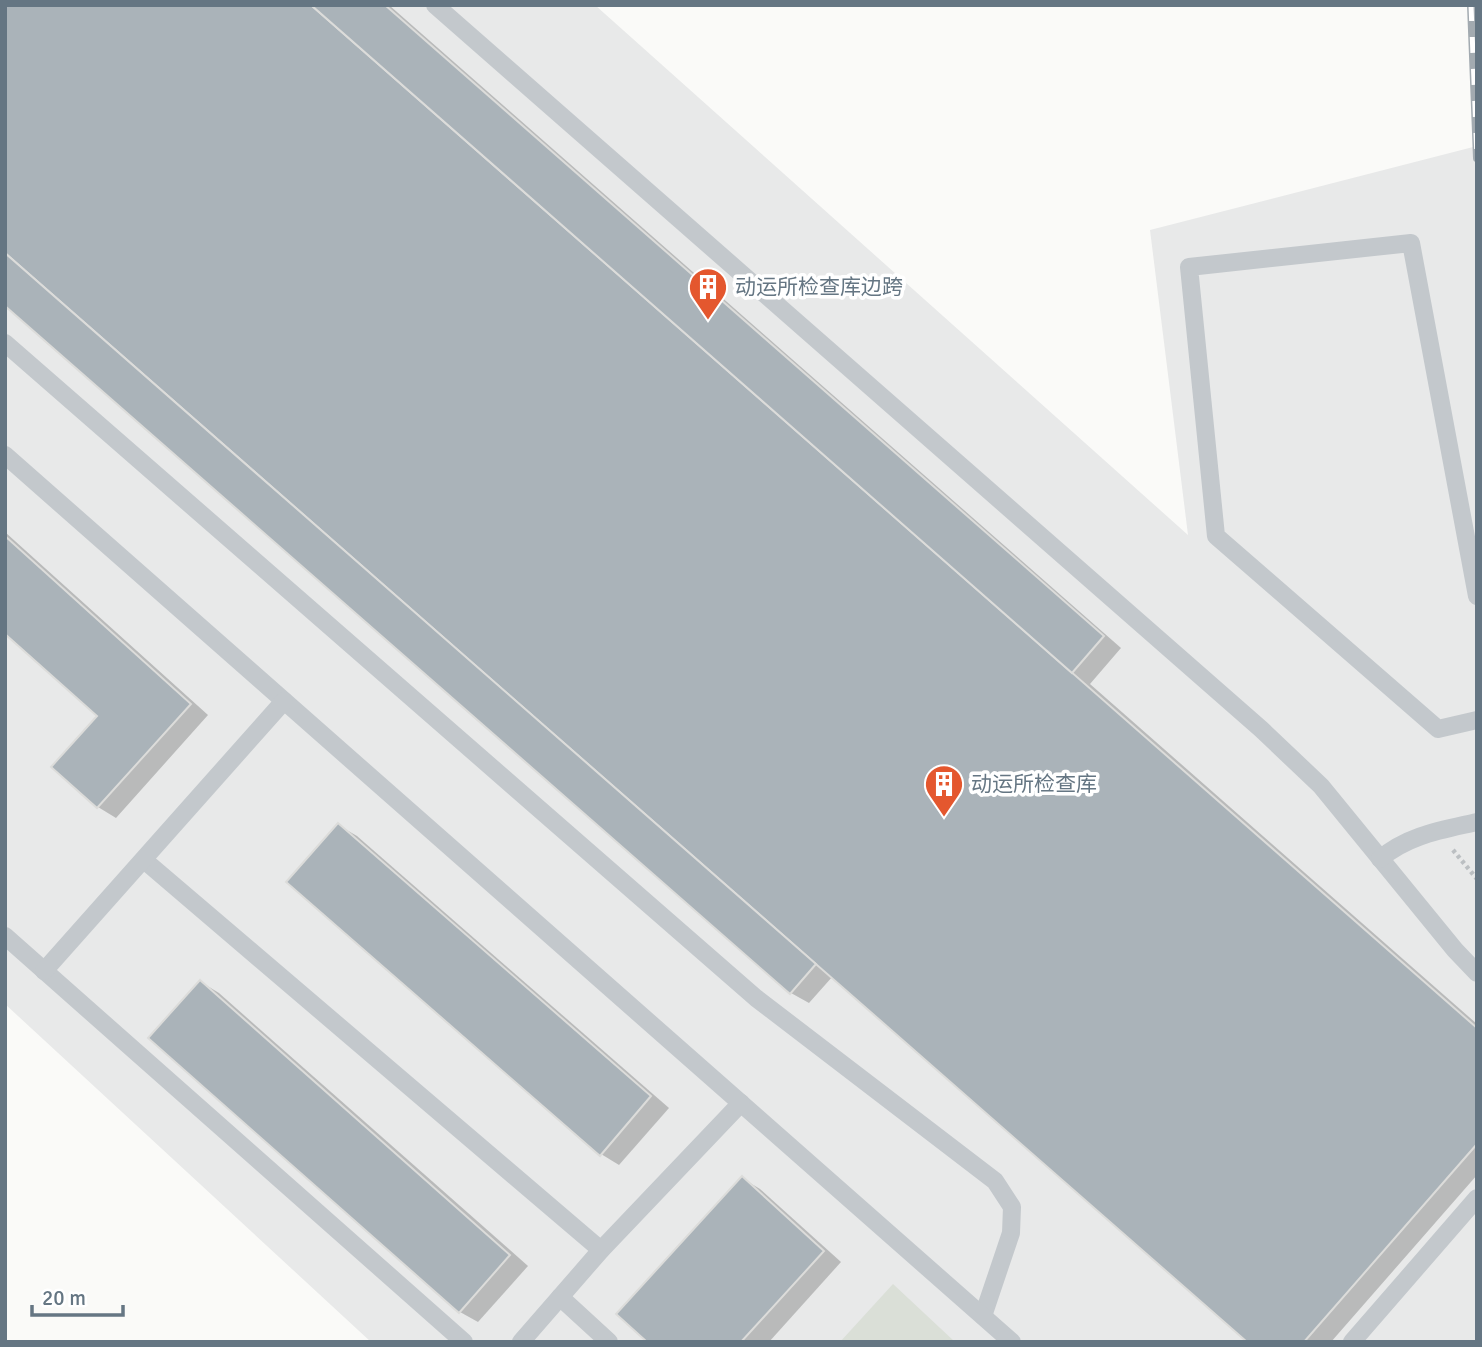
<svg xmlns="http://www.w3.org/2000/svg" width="1482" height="1347" viewBox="0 0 1482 1347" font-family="Signika,'Noto Sans SC',sans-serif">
<rect width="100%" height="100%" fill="#fafaf8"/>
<path fill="#e8e9e9" d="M5,5H595L1188,535L1150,230L1477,146V1342H371L5,1004Z"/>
<path fill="#dadfd7" d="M893,1284L955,1342H840Z"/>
<g fill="#0003">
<path d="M5,5H389L1121,648L1090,684L1477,1024V1175L1331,1342H1250L833,976L809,1003L791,993Z"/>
<path d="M5,532L208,715L116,818L98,807L99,716L5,631Z"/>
<path d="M338,825L357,836L669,1108L619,1165L601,1154Z"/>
<path d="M201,982L219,993L528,1266L478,1322L460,1312Z"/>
<path d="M742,1178L760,1189L841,1262L769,1342H650Z"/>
</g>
<g fill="#aab3b9" stroke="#dcdcda" stroke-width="2">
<path d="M5,5H311L1477,1028V1144L1304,1342H1247L5,253Z"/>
<path d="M311,5H385L1104,636L1072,673Z"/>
<path d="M5,253L816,964L790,994L5,306Z"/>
<path d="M5,536L191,704L97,808L51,767L97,716L5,634Z"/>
<path d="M338,823L651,1096L600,1156L286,882Z"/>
<path d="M200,980L510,1255L459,1313L148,1038Z"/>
<path d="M742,1176L824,1251L741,1342H647L616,1314Z"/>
</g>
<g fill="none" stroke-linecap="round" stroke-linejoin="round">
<path stroke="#bbbfc2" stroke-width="4.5" stroke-dasharray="3.5 3.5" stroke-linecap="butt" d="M1453,850L1477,879"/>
<g stroke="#c3c8cc" stroke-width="18">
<path d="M435,5L1261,729L1321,786L1455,950L1477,973"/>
<path d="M5,343L756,998L995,1181L1012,1207L1011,1233L983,1316"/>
<path d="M5,455L1012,1342"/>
<path d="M1477,596L1411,243L1189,267L1216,536L1438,729L1477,720"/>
<path d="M1380,859C1408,835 1442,830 1477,822"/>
<path d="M144,860L601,1250"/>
<path d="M5,936L464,1342"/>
<path d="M44,971L284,701"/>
<path d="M560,1297L609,1342"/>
<path d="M521,1342L601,1250L741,1103"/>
<path d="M1352,1342L1477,1198"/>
</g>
<g stroke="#a2aab0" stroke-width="8">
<path id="rail" d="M1471,5L1477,158"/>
</g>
<use href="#rail" stroke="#fff" stroke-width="5" stroke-dasharray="16" stroke-linecap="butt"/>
</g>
<defs>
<g id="building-pin" transform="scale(2.0125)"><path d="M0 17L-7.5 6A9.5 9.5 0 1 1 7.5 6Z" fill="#e4572e" stroke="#fff"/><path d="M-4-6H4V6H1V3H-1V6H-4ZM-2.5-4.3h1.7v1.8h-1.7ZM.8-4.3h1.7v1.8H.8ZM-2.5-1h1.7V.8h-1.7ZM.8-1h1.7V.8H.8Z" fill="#fff"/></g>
</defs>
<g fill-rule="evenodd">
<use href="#building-pin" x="708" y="287"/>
<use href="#building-pin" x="944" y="784"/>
</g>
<g text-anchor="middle" stroke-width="7" stroke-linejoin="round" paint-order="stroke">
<g font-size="21" fill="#657683" stroke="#fff" text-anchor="start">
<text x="735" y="294">动运所检查库边跨</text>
<text x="971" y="791">动运所检查库</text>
</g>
</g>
<rect width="1482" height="1347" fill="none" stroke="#657683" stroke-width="14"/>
<path d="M32 1305v10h91v-10" fill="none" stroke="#657683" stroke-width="3.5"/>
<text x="42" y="1305" font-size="21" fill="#657683" stroke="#ffffff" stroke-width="5" paint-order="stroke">20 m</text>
</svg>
